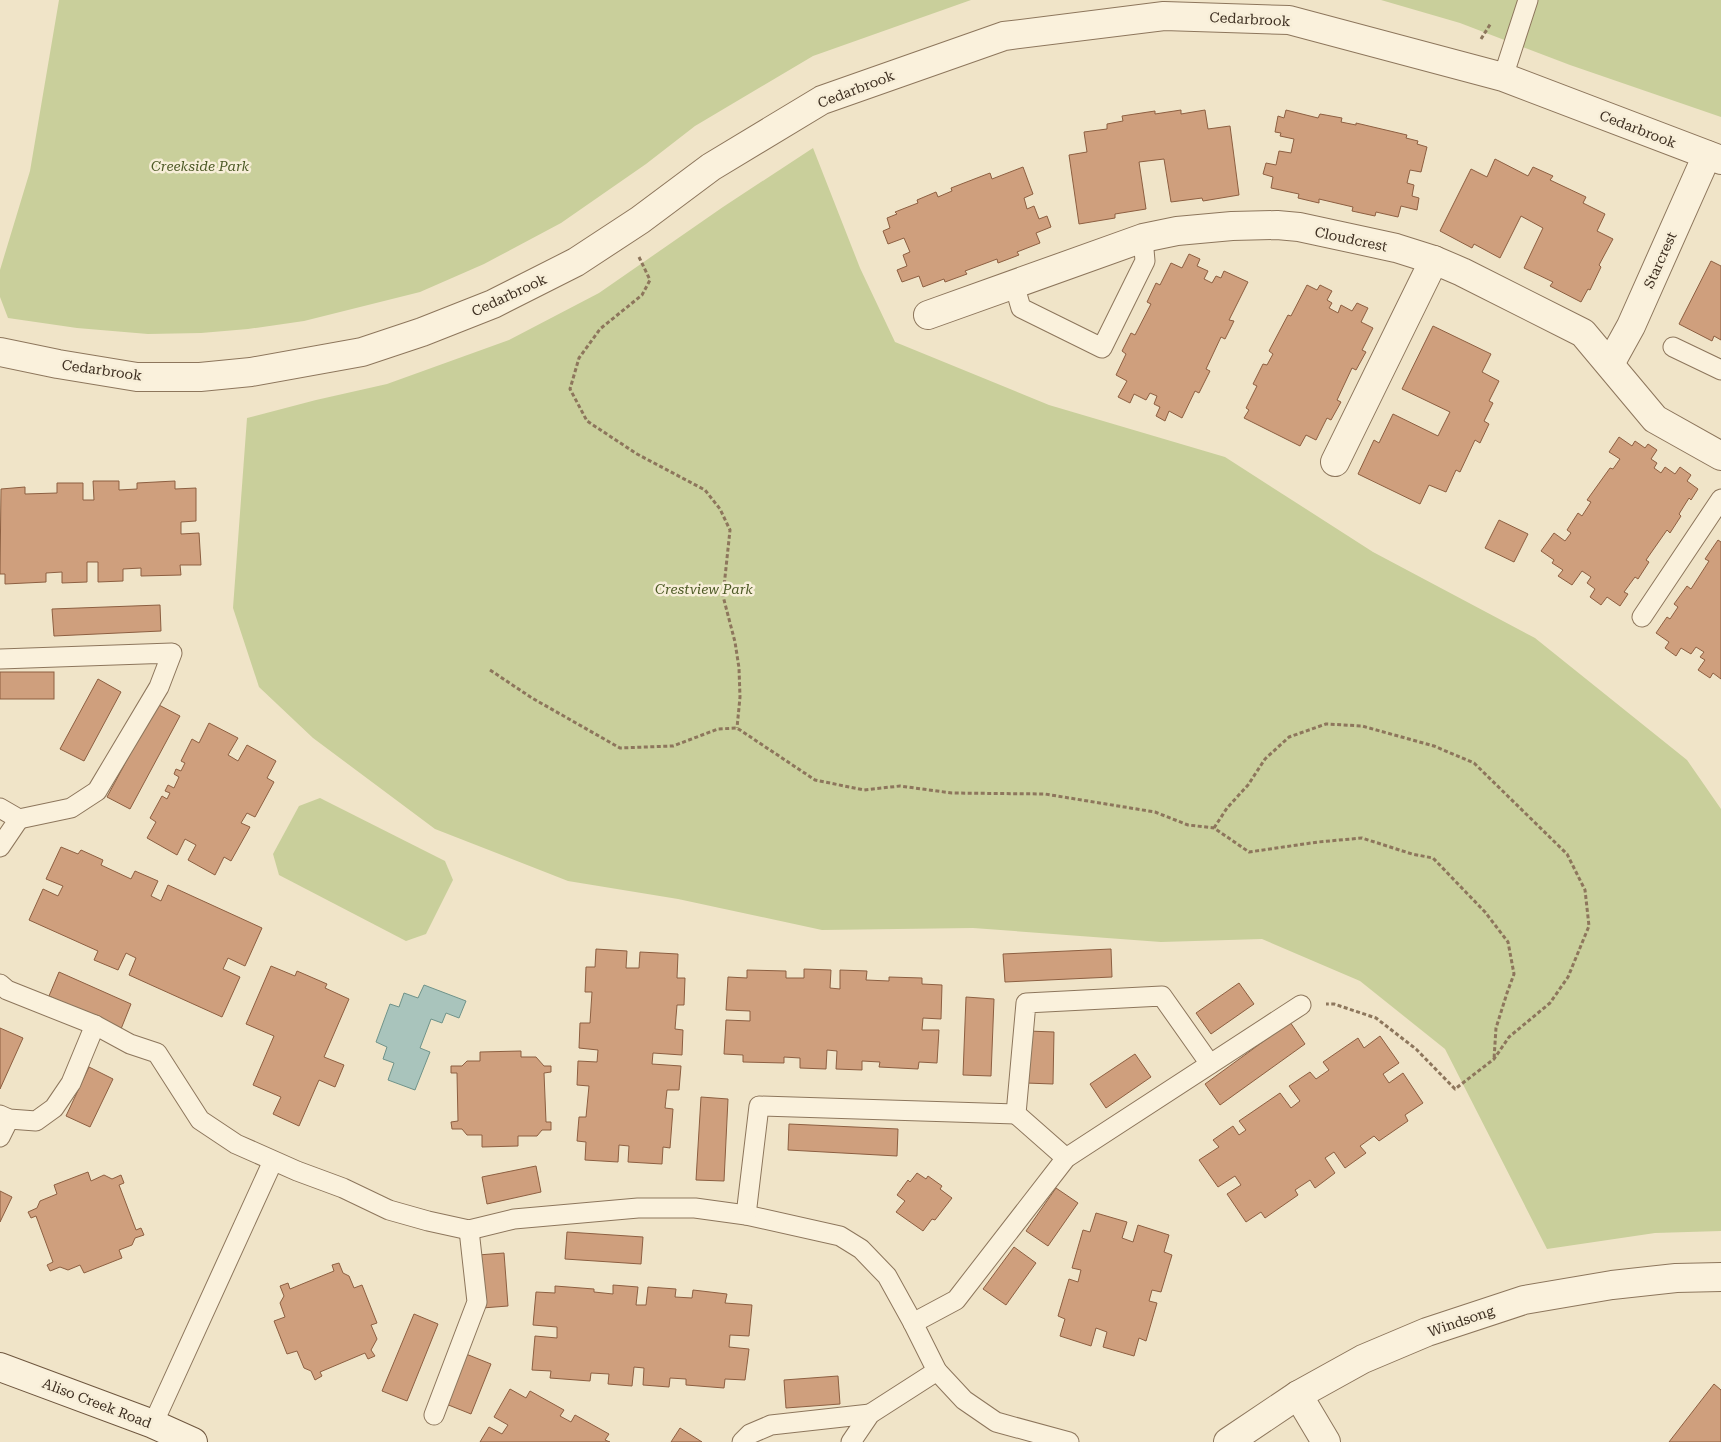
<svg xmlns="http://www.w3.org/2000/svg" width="1721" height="1442" viewBox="0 0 1721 1442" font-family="'Roboto Serif',serif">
<rect width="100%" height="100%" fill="#f0e4c8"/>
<g fill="#c9cf9b">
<path d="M59,0H971L813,56L695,126L646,164L561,223L484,264L420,292L304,321L248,329L201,333L148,334L77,328L8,318L0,297V270L30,171Z"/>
<path d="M1381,0H1721V117L1570,65L1460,23Z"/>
<path d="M813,148L860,268L895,342L1049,405L1225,457L1373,552L1535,638L1687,760L1721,809V1231L1655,1233L1547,1249L1445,1049L1360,981L1262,939L1161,942L973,928L822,930L678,899L568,881L435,829L313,738L259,687L233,608L247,418L316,400L387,384L509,340L599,293L723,207Z"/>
<path d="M320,798L445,861L453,880L426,934L406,941L279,875L273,854L299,806Z"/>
</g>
<path fill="#a9c4bc" stroke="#6f938a" d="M424,985L466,1001L459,1018L446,1013L442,1023L431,1019L420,1048L430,1052L415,1090L388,1080L394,1063L383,1059L387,1047L376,1042L390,1004L399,1007L404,993L418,998Z"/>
<g fill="#cf9f7d" stroke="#8d5f41">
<path d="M1181,110V114L1205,110L1208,129L1230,126L1239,195L1203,201L1202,198L1171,202L1164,159L1139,162L1146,209L1115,214V218L1079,224L1069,155L1087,152L1084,132L1107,129V124L1123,121L1122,116L1155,111V114Z"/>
<path d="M1286,110L1318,118L1320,114L1342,118L1341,122L1356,125V123L1407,135L1406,138L1418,141L1417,144L1427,147L1421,172L1410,170L1407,183L1414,185L1412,196L1419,198L1417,210L1401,206L1398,217L1376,212L1375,216L1352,211L1353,207L1319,199V203L1298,198L1299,194L1271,188L1273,177L1263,174L1266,163L1276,165L1279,151L1291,153L1294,139L1280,136L1281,133L1275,132L1278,116L1284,118Z"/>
<path d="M1495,159L1528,176L1533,167L1553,176L1550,180L1586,197L1583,203L1605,214L1597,231L1613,239L1599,265L1601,267L1590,290L1588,289L1581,302L1550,286L1553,282L1524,268L1543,228L1521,216L1500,258L1474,244L1472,248L1440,231L1471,169L1487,177Z"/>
<path d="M1023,167L1033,194L1024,198L1027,209L1034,206L1039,219L1047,216L1051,227L1036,233L1040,243L1017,252L1019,255L998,263L997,259L965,271L967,274L945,282L944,279L923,287L919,276L902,282L897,270L907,266L903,255L910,252L904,238L888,244L883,231L890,228L887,218L897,214L895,212L918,203L917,200L936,192L938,197L952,191L951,188L990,173L992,179Z"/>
<path d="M1189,254L1200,259L1197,266L1208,271L1204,279L1212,283L1216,276L1221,278L1224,271L1248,282L1229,320L1234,321L1225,339L1221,337L1206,369L1210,371L1199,393L1195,391L1182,418L1169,411L1165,421L1156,416L1160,407L1154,404L1157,396L1150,393L1146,400L1134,394L1130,403L1118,397L1127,381L1116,375L1126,354L1122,351L1131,333L1135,335L1151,304L1147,302L1156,283L1160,285L1171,263L1182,268Z"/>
<path d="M1711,261L1721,266V340L1714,336L1712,341L1679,324Z"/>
<path d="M1307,285L1317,290L1320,285L1332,291L1327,300L1332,303L1329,308L1338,313L1341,305L1352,311L1357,303L1368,308L1361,322L1373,328L1362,350L1366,352L1356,370L1352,368L1337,400L1341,402L1331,420L1327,418L1316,440L1306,435L1300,446L1244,418L1249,410L1246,408L1257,386L1253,384L1263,364L1267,365L1273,354L1269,351L1288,315L1291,316Z"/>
<path d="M1433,326L1491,354L1482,372L1499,381L1489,401L1493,403L1484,421L1489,424L1480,443L1475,440L1460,472L1456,470L1446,492L1429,485L1420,504L1358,474L1374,440L1379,443L1393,414L1438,436L1450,412L1402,389Z"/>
<path d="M1619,437L1632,446L1635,441L1645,448L1648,444L1657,450L1651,459L1657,463L1654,468L1661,473L1665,467L1675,474L1680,467L1691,475L1687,481L1698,489L1691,500L1689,498L1679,514L1681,516L1670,533L1667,530L1646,560L1649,562L1638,579L1635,577L1624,592L1628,594L1620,606L1607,597L1601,605L1590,597L1595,589L1587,583L1591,577L1582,571L1572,585L1558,576L1563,570L1552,563L1554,560L1541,551L1554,533L1565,541L1571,533L1567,530L1578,513L1582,516L1591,502L1587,500L1610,468L1613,469L1620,459L1609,452Z"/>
<path d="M93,481H119V490L137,489V483L175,481V489L196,488V521L181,522V534L199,533L201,565H180L181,575L141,576V568L123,569V581L98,582V562H87V582L62,583V572L46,573V582L5,584V574H0L1,489L25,487V494L57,493V483H83V500H94Z"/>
<path d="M1499,520L1528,534L1514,562L1485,548Z"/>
<path d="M1718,540L1721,542V679L1713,673L1710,678L1698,670L1705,660L1700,657L1704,652L1696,647L1691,654L1681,648L1676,656L1665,648L1669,642L1656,633L1667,617L1670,619L1678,607L1674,604L1687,586L1691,589L1709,561L1705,559Z"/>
<path d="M160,605L161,631L54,636L52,609Z"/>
<rect x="0" y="672" width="54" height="27"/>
<path d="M98,679L121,692L84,761L60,749Z"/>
<path d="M157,704L180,716L130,809L107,797Z"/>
<path d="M209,723L238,738L228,755L238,761L247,745L276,761L267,778L274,782L255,817L247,813L241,823L250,827L231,861L224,857L215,875L188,860L196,845L185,839L177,855L147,838L156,822L150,818L162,796L167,799L170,793L165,791L168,785L174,788L179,777L174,774L176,769L181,771L185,763L181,761L192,739L199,743Z"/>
<path d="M61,847L78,854L81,850L103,860L101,865L131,879L135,871L158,881L151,896L161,901L168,885L262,928L245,966L228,958L223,969L240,977L222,1017L129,975L136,958L126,953L118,970L94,960L98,951L29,920L43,889L58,896L63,886L46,879Z"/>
<path d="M596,949L627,951L626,968H639L640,952L678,954L677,978H685L684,1005H677L675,1029L683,1030L682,1055L653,1053L652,1064L681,1066L679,1090H667L665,1108L673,1109L670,1148L663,1147L662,1164L628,1162L629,1146L619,1145L618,1162L585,1160L586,1142L577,1141L579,1117H586L589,1086L577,1085L578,1061L597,1062L598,1050L579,1048L580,1023H590L592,992H585L586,967H595Z"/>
<path d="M1111,949L1112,977L1005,982L1003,954Z"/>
<path d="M271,966L295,976L297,971L327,984L325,988L349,999L324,1057L344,1065L335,1087L319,1080L299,1126L273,1114L281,1097L253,1085L274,1036L246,1024Z"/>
<path d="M804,969L831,970L830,988L840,989V970L867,971L866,980L889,981V977L922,978V984L942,985L941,1019L923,1018L922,1030H939L937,1063L919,1062L918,1069L879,1067L880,1062L862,1061V1070L836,1069L837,1051L827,1050L826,1069L800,1068V1058L784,1057V1063L743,1062V1055L724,1054L726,1020L750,1021V1011L726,1010L728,977L747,978V970L786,971V978H804Z"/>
<path d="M59,972L131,1004L121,1029L49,996Z"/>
<path d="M1239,983L1254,1004L1211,1034L1196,1013Z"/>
<path d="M966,997L994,999L991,1076L963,1075Z"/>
<path d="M1290,1022L1305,1044L1220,1105L1205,1084Z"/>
<path d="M0,1028L23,1038L0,1089Z"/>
<path d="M1028,1031L1054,1032L1053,1084L1026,1083Z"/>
<path d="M1380,1036L1399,1063L1383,1074L1389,1083L1403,1073L1423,1103L1405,1115L1408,1121L1379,1141L1374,1136L1360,1146L1366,1153L1345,1168L1334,1152L1325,1158L1335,1173L1315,1188L1310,1180L1295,1190L1298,1195L1265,1218L1261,1212L1246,1222L1227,1194L1241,1185L1235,1176L1218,1187L1199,1160L1219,1147L1213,1140L1233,1126L1239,1135L1246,1130L1239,1121L1280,1093L1291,1108L1300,1101L1289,1086L1310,1072L1316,1079L1329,1070L1323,1062L1358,1038L1364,1048Z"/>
<path d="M521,1051V1057H536L544,1066H551V1072L544,1073L546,1122H551V1130H542L537,1136H518V1146L482,1147V1135H467L462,1129H452L451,1122L458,1121L457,1073H451V1066H462L467,1061H480V1052Z"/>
<path d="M1135,1054L1151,1077L1106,1108L1090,1084Z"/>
<path d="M89,1067L113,1079L90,1127L66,1116Z"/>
<path d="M701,1097L728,1099L724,1181L696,1180Z"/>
<path d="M789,1124L898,1129L897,1156L788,1150Z"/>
<path d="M536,1166L541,1192L487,1204L482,1177Z"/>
<path d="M88,1172L91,1181L104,1175L112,1179L121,1175L124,1183L119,1185L136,1230L141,1228L144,1235L135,1238L132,1245L119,1250L122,1258L84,1273L80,1265L68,1270L60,1267L50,1271L47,1265L53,1262L36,1216L31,1218L28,1212L37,1208L40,1201L57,1194L54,1185Z"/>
<path d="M917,1173L926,1179L928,1176L942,1186L940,1189L952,1198L935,1220L932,1219L923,1231L896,1212L905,1201L897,1195L908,1180L910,1182Z"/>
<path d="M1056,1188L1078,1203L1048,1246L1026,1231Z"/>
<path d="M0,1191L12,1197L0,1222Z"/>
<path d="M1096,1213L1127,1222L1122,1238L1133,1242L1138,1225L1169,1235L1164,1252L1172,1255L1161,1292L1152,1290L1149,1301L1157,1303L1146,1341L1139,1338L1134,1356L1103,1347L1107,1332L1096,1328L1091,1346L1060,1336L1065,1319L1058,1316L1069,1279L1078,1282L1081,1270L1072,1268L1083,1230L1090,1232Z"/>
<path d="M567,1232L643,1237L641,1264L565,1259Z"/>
<path d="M1014,1247L1036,1263L1006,1305L983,1289Z"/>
<path d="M504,1253L508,1306L482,1308L478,1255Z"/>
<path d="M339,1263L343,1273L349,1276L354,1288L362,1285L377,1323L371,1325L377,1339L371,1350L375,1356L368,1359L365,1353L320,1372L322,1376L315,1380L311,1371L304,1368L297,1351L287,1354L274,1321L285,1317L280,1303L284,1296L280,1286L288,1283L290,1289L334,1271L332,1265Z"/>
<path d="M613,1285L638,1287L636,1305H646L648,1287L676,1289L675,1297L692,1298L693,1290L727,1294L725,1303L752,1305L749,1336L730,1335L729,1347L749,1349L745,1380L725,1379L724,1388L686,1385V1379L670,1378L669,1387L643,1385L644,1368L634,1367L632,1386L608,1384L609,1374L591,1373L590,1381L550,1378L551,1371L532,1370L535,1336L557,1338V1327L533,1325L536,1292L555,1293V1286L594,1289V1292L613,1294Z"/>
<path d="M414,1314L438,1324L407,1401L382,1391Z"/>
<path d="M466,1354L491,1364L471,1414L446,1404Z"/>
<path d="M838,1376L840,1404L786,1408L784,1380Z"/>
<path d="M1714,1384L1721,1390V1442H1669Z"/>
<path d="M510,1389L526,1398L530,1391L564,1410L560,1416L571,1422L575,1415L609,1434L605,1440L610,1442H480L489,1427L502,1434L508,1425L494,1417Z"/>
<path d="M680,1428L702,1442H671Z"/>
</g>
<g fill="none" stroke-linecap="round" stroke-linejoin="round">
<g stroke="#8d765c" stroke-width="21">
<g id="service">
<path d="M1503,77L1528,0"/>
<path d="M1014,284L1021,308L1102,348L1145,261L1143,238"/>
<path d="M1673,347L1721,370"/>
<path d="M1642,617L1721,499"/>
<path d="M0,659L172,653L159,687L97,791L71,808L19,819L0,808"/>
<path d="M0,847L19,819"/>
<path d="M0,984L7,990L95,1025L130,1044L157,1053L200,1120L236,1144L297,1171L343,1188L389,1210L428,1221L469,1230L514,1219L638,1208H695L746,1215L840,1236L861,1249L887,1276L913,1323L937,1371L964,1400L996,1422L1069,1442"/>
<path d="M0,1115L9,1119L36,1121L54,1108L71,1083L95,1025"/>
<path d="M0,1137L9,1119"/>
<path d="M1066,1158L1016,1114L1026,1003L1162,996L1210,1064"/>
<path d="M746,1215L759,1106L1016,1114"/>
<path d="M913,1323L956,1300L1066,1158L1301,1005"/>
<path d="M434,1415L477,1302L469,1230"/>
<path d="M153,1424L273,1161"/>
<path d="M742,1442L750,1434L771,1425L870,1414"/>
<path d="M851,1442L870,1414L937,1371"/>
</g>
</g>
<g stroke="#8d765c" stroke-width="30">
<g id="minor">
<path d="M928,315L1143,238L1177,231L1232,226L1277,225L1299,227L1396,248L1434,260L1462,272L1583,333L1655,419L1721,456"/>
<path d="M1610,364L1631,326L1707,155"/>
<path d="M1335,462L1434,260"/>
<path d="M1298,1395L1326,1442"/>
</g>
</g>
<g stroke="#8d765c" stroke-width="30">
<g id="tertiary">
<path d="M0,352L58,364L137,377H200L251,372L362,352L422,332L493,304L576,262L640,220L711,167L822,100L1004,36L1164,16L1289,20L1503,77L1721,160"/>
<path d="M1228,1442L1298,1395L1363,1359L1427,1332L1524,1300L1612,1285L1676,1278L1721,1277"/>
</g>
</g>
<g stroke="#6f573f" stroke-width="30">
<path id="secondary" d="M0,1367L153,1424L193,1442"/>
</g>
<g stroke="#8d765c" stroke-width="3" stroke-dasharray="4 2.5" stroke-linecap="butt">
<path d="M1481,39L1491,23"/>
<path d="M639,257L650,280L642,295L600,329L579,358L570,389L587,421L637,454L705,490L720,509L730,530L723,596L735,642L739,668L740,697L737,728"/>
<path d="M490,670L532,698L620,748L673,746L718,729L737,728L815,780L864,790L900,786L952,793L1045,794L1155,812L1188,825L1214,828L1249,852L1318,842L1362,838L1412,854L1433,858L1485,912L1508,942L1514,974L1507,993L1496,1028L1494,1059"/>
<path d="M1214,828L1227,808L1248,785L1265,759L1289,737L1326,724L1362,726L1434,746L1474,763L1567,854L1585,890L1589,926L1568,977L1550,1003L1509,1037L1494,1059L1455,1089L1416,1049L1376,1018L1334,1004H1326"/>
</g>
<use href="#service" stroke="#faf1dc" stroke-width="19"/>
<use href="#minor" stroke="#faf1dc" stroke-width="28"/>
<use href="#tertiary" stroke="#faf1dc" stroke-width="28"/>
<use href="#secondary" stroke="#faf1dc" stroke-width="28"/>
</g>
<g text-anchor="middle" stroke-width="5" stroke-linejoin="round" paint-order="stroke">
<g font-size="14" fill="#3d2e20" stroke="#f7eed8">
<text transform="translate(1250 19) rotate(3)" y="5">Cedarbrook</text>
<text transform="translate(856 89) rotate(-21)" y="5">Cedarbrook</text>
<text transform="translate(1638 129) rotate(21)" y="5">Cedarbrook</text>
<text transform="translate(1351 239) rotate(12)" y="5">Cloudcrest</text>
<text transform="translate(1660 260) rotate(-66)" y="5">Starcrest</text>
<text transform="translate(509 295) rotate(-25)" y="5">Cedarbrook</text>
<text transform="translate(102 370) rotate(8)" y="5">Cedarbrook</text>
<text transform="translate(1461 1321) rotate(-19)" y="5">Windsong</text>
<text transform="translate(97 1403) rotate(21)" y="5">Aliso Creek Road</text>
</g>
<g font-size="14" font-style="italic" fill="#4d5a26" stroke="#f7eed8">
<text x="200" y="171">Creekside Park</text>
<text x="704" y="594">Crestview Park</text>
</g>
</g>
</svg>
